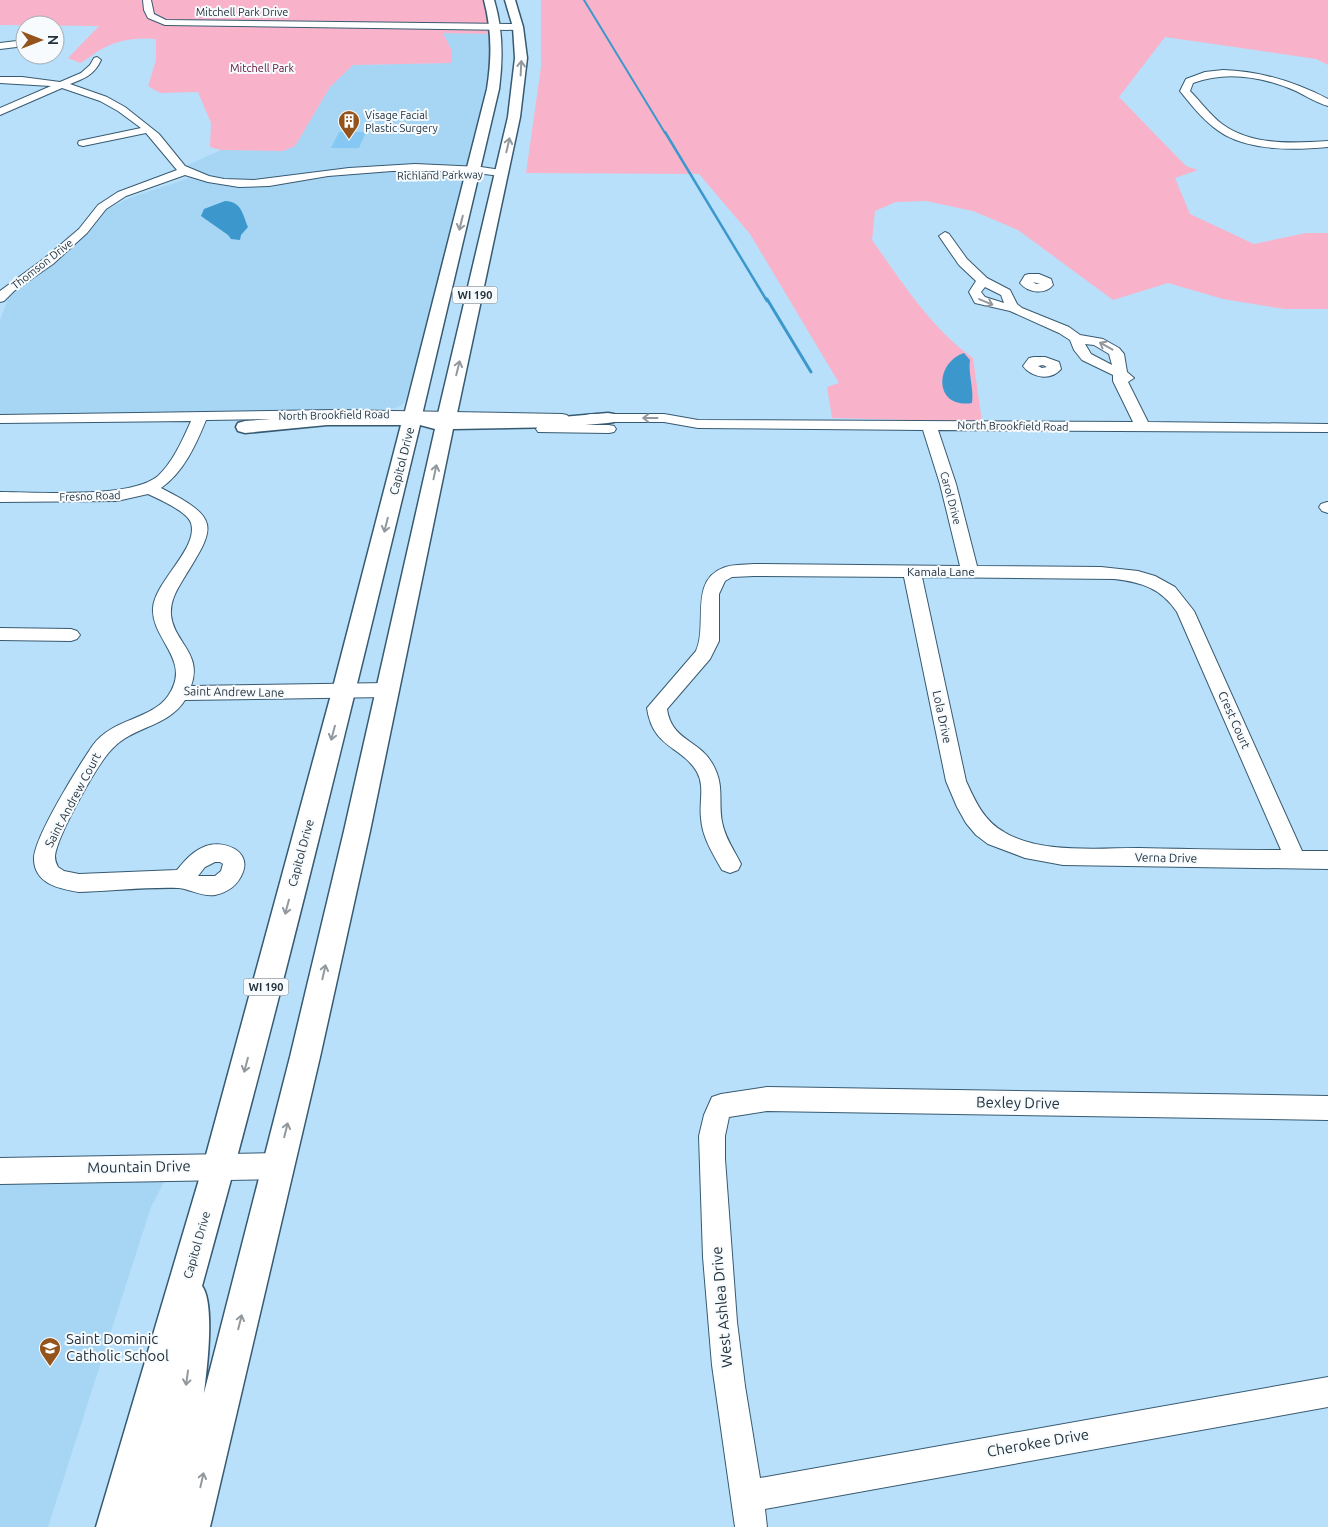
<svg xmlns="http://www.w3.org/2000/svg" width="1328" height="1527" viewBox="0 0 1328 1527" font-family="Ubuntu,sans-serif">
<rect width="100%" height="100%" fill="#b8e0fa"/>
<g fill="#a7d6f5">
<path d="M443,33L492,34L493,70L448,247L406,400L402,405L395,408L383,409L267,412L0,415V320L9,296L94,222L106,210L129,198L201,174L185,166L221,150L283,151L295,146L330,87L353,65L450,63L451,49Z"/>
<path d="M0,1179L165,1180L151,1207L48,1527H0Z"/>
</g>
<g fill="#f8b3ca">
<path d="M0,0H484L492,34L443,33L451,49V63L353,65L330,87L295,146L283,151L221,150L210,147L211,123L198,92L160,93L148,86L156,60V39C136,37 117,40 100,50C93,54 87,60 80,63L68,58L99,26L0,25Z"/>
<path d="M541,0H1328V65L1316,59L1165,37L1119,97L1186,166L1198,170L1175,178L1190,214L1254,244L1306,233H1328V309H1284L1223,299L1168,283L1113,300L1018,230L973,211L926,201L896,202L875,211L872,240C902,282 930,327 973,358L982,422L832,418L827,387L839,383L750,234L699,174L526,173L541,67Z"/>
</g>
<g fill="#3c98cc">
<path d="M225,201C242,202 242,213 248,227L241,235L240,240L231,239L228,235L201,216L204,209Z"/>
<path d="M964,353L970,360C968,374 974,388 972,403C934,409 934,363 964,353Z"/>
</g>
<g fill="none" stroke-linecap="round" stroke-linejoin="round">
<path stroke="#3c98cc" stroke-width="2" d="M584,0L665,133"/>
<path stroke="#3c98cc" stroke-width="2.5" d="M665,132L767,301"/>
<path stroke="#3c98cc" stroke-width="3" d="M767,299L811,372"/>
</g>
<path fill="#84c8f3" d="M339,132H366L359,148H331Z"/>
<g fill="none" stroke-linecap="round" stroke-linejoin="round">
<g stroke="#375a71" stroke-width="2">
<g id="minor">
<path d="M143,0H151L154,14L166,20L518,24L522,27L518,30L165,25L148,18L144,10Z"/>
<path d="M25,40V46L0,49V43Z"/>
<path d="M97,57L101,60C95,74 84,79 70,84L107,97L125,107L159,134L185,166L209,176L224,179L254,180L349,168L415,164L481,167L501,170L506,173L501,176L459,171H392L328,176L269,186L239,187L208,182L185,175L126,196L106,209L87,233L53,264L14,291L4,301L0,302V291L45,258L79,229L98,205L118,192L177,170L146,133L83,146L79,145L78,143L79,141L141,128L118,111L100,101L62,88L0,115V108L51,86L0,83V77H22L60,82L81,73L90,65L94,58Z"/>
<path d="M1223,70C1260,71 1295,82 1328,99V106C1317,103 1306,96 1296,91C1263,77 1227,70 1193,83L1190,91C1201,102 1210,115 1222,124C1252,146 1293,143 1328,141V147C1295,150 1255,151 1225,135C1207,125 1192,106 1180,91L1186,79L1205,72Z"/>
<path d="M945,232L949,234L967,259L987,278L1010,290L1017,304L1022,308L1069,327L1080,335L1103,339L1119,348L1124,354L1127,372L1134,378L1128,382L1148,422L1328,424V432L938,430L956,484L977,566L1101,567L1138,571L1155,576L1175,587L1194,611L1302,851H1328V869L1063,865L1025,858L988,844L976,835L966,823L957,807L946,781L904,577L754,576L732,577L725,581L719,594V641L710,659L667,709C671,740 699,740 712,763C725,785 718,799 722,822C725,838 734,850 741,864L738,870L730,873L722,870C713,854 702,837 701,818C699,803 705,786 697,772C681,745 653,749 647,708L696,651C708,625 689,581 723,568C732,564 744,565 754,564L960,566L940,484L923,430L698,428L664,422H591L586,421L584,418L586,415L591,414H664L698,420L1133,422L1113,381V375L1082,360L1074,350L1070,340L1059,333L1010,311L975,303L969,292L976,281L959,265L939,236ZM985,287L1001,295L1004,303L985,297L981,292ZM1085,344L1094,345L1109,354L1112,365L1091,354ZM922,577L1114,579C1141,582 1161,588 1177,612L1281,850C1233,850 1186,849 1139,848C1098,848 1040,854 1004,832C984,821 975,801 966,781Z"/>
<path d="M1029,274H1039L1051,279L1053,285C1045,295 1028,293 1020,283L1025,275ZM1033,282L1040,284H1036Z"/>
<path d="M1034,357H1045L1059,362L1061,369C1051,381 1032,378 1023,366L1029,358ZM1043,365L1047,367L1042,368L1038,366Z"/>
<path d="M336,410L562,414L567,415L569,418L567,421L562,422L336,418L206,420C196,445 183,473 161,488C224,520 215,527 181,583C175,593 170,603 171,615C174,643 203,653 191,686L387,683L394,685L396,690L394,695L387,697L185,700C168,727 134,726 113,748C98,762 57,836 55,856C55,861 56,863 58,867L64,871L79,874L177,870C186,859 193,851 206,846C223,840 251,850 243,872C238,885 229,892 215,895C201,897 191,889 178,888C146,887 112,891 79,892C60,889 35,884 34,860C32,840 80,764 93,745C113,718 151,720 168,696C193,660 151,640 153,608C155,581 199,548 191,523C187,511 158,499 148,494L117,501L0,502V492C38,492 130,499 158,476C173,462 183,439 191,421L0,423V415ZM215,862H220L223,864L221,871L215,876H198L205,867Z"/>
<path d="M543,425H609L614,426L616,429L614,432L609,433L538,432L536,429L538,426Z"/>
<path d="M1327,502H1328V513L1322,511L1319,507L1321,504Z"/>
<path d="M0,628L71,629L77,631L80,635L77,639L71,641L0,640Z"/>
<path d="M767,1087L1328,1096V1120L767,1111L729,1117L725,1136V1159L737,1322L745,1386L760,1478L1328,1377V1407L765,1509L767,1527H735L712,1365L703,1257L699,1136L704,1115L712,1097L721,1094Z"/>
<path d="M278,1153L287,1157L291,1166L287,1175L278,1179L0,1184V1158Z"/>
</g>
</g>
<g stroke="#375a71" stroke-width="3">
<path id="major" d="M484,0H494C503,30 503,58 499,89L422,415L437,418L508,117L515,58L513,27L505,0H515L523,27L527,58L520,117L456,418L562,417L608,413L614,414L617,418L614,422L608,423L562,427L453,429L370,831L320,1057L210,1527H136L137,1524L136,1527H96L203,1166L332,691L401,425H327L245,433L238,431L236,427L238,423L245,421L327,415H404L487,89C492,58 492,30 484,0ZM420,425L435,429L344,831L290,1057L204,1393C207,1370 215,1303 202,1286C281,1001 350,713 420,425Z"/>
</g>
<use href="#minor" fill="#fff" fill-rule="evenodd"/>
<use href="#major" fill="#fff" fill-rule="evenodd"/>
</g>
<defs><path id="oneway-shaft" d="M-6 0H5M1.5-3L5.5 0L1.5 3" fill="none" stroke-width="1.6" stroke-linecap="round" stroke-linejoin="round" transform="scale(1.25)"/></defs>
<g stroke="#92999e">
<use href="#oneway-shaft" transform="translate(521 68) rotate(-87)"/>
<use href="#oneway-shaft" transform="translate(508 145) rotate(-77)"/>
<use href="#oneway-shaft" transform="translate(461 223) rotate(104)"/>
<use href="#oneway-shaft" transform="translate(986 302) rotate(23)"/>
<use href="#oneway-shaft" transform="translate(1106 346) rotate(-151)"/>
<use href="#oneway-shaft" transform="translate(458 368) rotate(-76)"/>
<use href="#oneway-shaft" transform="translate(650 418) rotate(-180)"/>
<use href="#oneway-shaft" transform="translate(435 472) rotate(-78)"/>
<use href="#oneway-shaft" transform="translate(386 525) rotate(104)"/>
<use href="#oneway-shaft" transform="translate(333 733) rotate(105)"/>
<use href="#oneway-shaft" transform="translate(287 907) rotate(105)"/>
<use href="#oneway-shaft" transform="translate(324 972) rotate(-77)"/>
<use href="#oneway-shaft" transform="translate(246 1065) rotate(105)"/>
<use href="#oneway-shaft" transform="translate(286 1130) rotate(-76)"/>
<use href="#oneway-shaft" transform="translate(240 1322) rotate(-76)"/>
<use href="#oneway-shaft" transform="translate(187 1378) rotate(98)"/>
<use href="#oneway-shaft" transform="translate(202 1480) rotate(-77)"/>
</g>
<defs>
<g id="building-pin" transform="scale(1.125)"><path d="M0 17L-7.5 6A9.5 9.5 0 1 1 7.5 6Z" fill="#93531b" stroke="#f7fbfe"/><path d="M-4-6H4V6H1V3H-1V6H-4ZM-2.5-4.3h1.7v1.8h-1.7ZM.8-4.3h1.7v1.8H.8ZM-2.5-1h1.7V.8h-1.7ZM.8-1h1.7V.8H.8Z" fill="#fff"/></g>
<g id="school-pin" transform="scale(1.125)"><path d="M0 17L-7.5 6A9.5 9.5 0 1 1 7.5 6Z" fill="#93531b" stroke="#f7fbfe"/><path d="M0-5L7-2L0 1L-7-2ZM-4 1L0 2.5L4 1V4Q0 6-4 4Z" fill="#fff"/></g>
</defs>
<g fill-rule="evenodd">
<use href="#building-pin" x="349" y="121"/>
<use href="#school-pin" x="50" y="1348"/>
</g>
<g text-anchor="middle" stroke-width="4" stroke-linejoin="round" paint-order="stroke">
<g font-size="11" fill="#24333d" stroke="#f7fbfe">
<text x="242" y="16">Mitchell Park Drive</text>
<text transform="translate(440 175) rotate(-1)" y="4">Richland Parkway</text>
<text transform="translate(42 264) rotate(-38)" y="4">Thomson Drive</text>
<text transform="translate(334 415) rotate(-1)" y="4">North Brookfield Road</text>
<text transform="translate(1013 426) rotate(1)" y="4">North Brookfield Road</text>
<text transform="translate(90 496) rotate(-2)" y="4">Fresno Road</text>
<text transform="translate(951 498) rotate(75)" y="4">Carol Drive</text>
</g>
<g font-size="11" fill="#5f0f35" stroke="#f7fbfe">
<text x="262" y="72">Mitchell Park</text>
</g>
<g font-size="11" fill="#24333d" stroke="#f7fbfe" text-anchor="start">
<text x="365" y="119">Visage Facial<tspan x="365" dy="13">Plastic Surgery</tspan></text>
</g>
<g fill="#f7fbfe" stroke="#636f77" stroke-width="1">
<rect x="452.5" y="286.5" width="45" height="17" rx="4"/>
<rect x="243.5" y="978.5" width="45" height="17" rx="4"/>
</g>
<g font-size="11" font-weight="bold" fill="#24333d">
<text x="475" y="299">WI 190</text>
<text x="266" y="991">WI 190</text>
</g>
<g font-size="12" fill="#24333d" stroke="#f7fbfe">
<text transform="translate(402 461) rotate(-76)" y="4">Capitol Drive</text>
<text x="941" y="576">Kamala Lane</text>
<text transform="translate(234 692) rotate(1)" y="4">Saint Andrew Lane</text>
<text transform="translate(942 717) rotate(78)" y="4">Lola Drive</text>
<text transform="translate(1234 720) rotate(66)" y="4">Crest Court</text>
<text transform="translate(73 800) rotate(-62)" y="4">Saint Andrew Court</text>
<text transform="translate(301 853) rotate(-75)" y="4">Capitol Drive</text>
<text transform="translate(1166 858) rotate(1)" y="4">Verna Drive</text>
<text transform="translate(197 1245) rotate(-74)" y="4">Capitol Drive</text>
</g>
<g font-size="15" fill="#24333d" stroke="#f7fbfe">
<text transform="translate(1018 1103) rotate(1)" y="5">Bexley Drive</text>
<text transform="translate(139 1167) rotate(-1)" y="5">Mountain Drive</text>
<text transform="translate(722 1307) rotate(-95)" y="5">West Ashlea Drive</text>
<text transform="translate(1038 1443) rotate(-10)" y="5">Cherokee Drive</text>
</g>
<g font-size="15" fill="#24333d" stroke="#f7fbfe" text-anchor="start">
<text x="66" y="1344">Saint Dominic<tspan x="66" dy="17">Catholic School</tspan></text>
</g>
</g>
<g transform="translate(40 40) rotate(90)"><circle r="24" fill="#f7fbfe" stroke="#a3abb1"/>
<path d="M0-4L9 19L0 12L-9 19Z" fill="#93531b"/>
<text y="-8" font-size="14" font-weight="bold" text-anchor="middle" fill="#24333d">N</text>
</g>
</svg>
